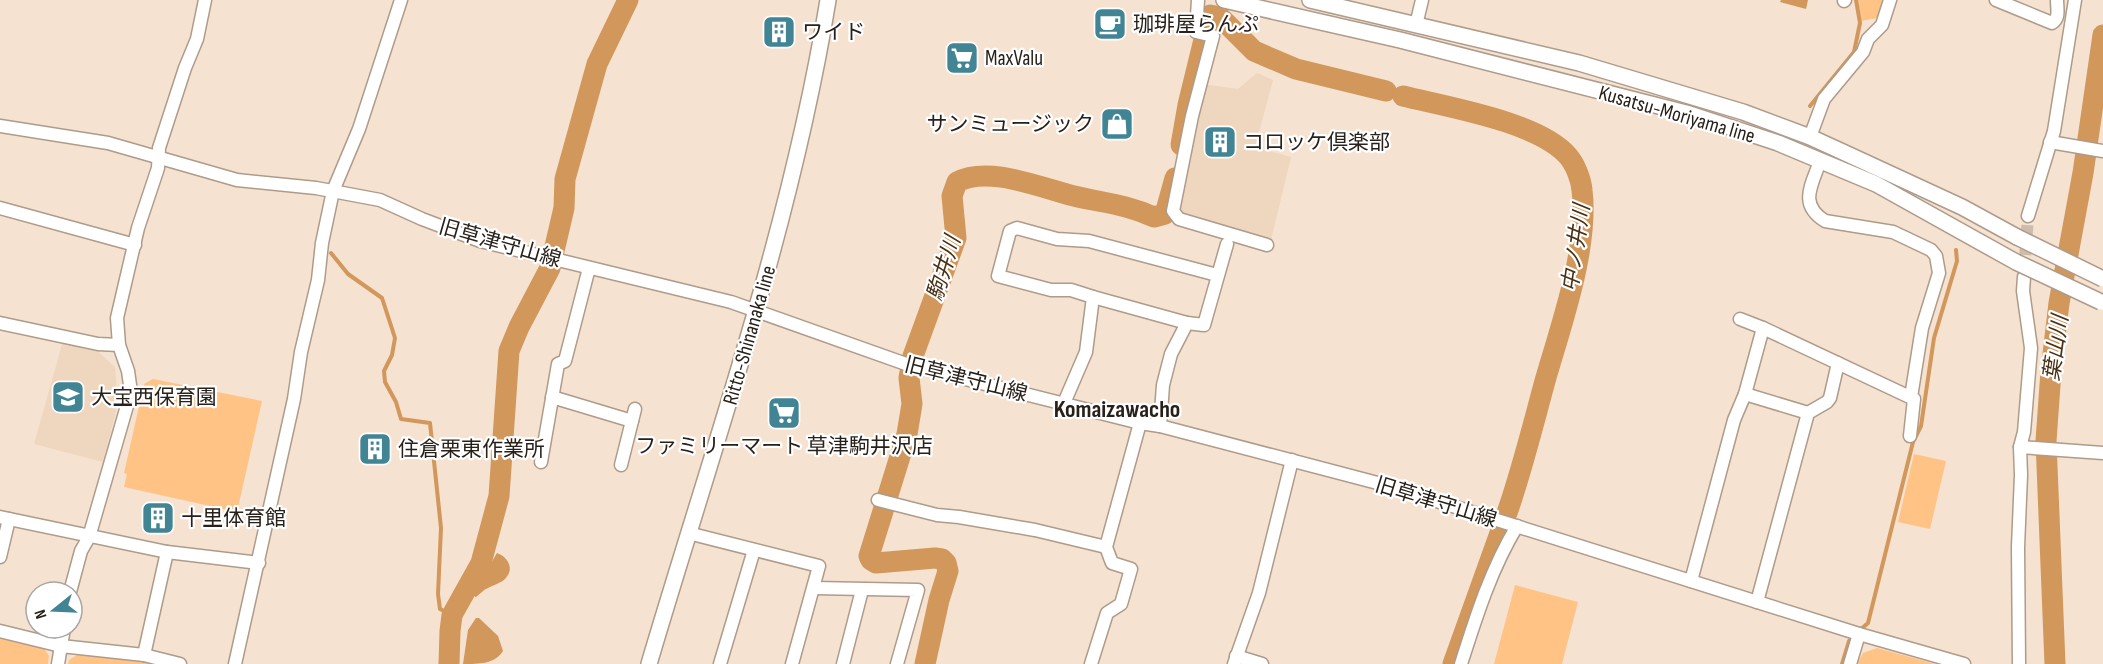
<svg xmlns="http://www.w3.org/2000/svg" width="2103" height="664" viewBox="0 0 2103 664" font-family="'Sofia Sans Condensed','Noto Sans JP',sans-serif">
<rect width="100%" height="100%" fill="#f6e2d0"/>
<g fill="#efd6be">
<path d="M1257,73L1273,80L1255,147L1291,157L1270,244L1177,213L1202,84L1238,89Z"/>
<path d="M63,341L95,349L115,367L118,403L103,462L34,444Z"/>
</g>
<g fill="#ffc386">
<path d="M1858,0H1884L1878,18L1861,21Z"/>
<path d="M153,379L262,401L237,512L124,487L127,474L124,473L144,384Z"/>
<path d="M1914,454L1946,461L1930,529L1898,522Z"/>
<path d="M1515,585L1578,602L1562,664H1494Z"/>
<path d="M0,637L43,647L49,656L48,664H0Z"/>
<path d="M1877,648L1932,663L1935,664H1857L1863,653Z"/>
<path d="M77,655L149,660L148,664H68L69,660Z"/>
</g>
<g fill="#d1975b">
<path d="M1781,0H1808L1806,9L1780,2Z"/>
<path d="M497,553C508,557 515,569 505,579C501,583 493,585 488,588C483,590 480,594 476,597L474,596L473,594Z"/>
<path d="M476,618H479L498,636L503,651C495,664 479,664 463,664L468,630Z"/>
</g>
<g fill="none" stroke-linecap="round" stroke-linejoin="round">
<g stroke="#d1975b" stroke-width="4">
<path d="M1810,106L1854,52L1860,23L1856,0"/>
<path d="M331,253L348,274L382,298L395,338L392,355L384,371L385,382L396,402L401,419L430,423L441,528L438,594L440,609L452,615"/>
<path d="M1860,630L1868,623L1913,442L1921,426L1934,338L1957,261L1956,250"/>
<path d="M1842,664L1849,641L1854,636"/>
</g>
<g stroke="#d1975b" stroke-width="21">
<path d="M1220,17L1254,51L1296,69L1386,91"/>
<path d="M1403,96C1447,107 1539,122 1568,156C1575,164 1581,179 1582,190C1589,248 1561,325 1545,381C1533,425 1522,470 1507,513"/>
<path d="M1181,145L1188,105L1210,15L1220,17"/>
<path d="M449,664L450,631L452,615L481,563L499,496L509,351L519,327L550,268L564,208L565,179L597,64L628,0"/>
<path d="M925,664L939,600L948,571L946,563L942,559L935,558L876,563L871,560L869,556L907,434L912,404L909,378L913,356L956,238L952,196L957,182C988,165 1041,188 1074,196C1103,203 1126,204 1154,217L1165,214L1175,178"/>
<path d="M1453,664L1500,533"/>
<path d="M2055,664L2046,441L2051,371L2059,303L2083,173L2103,35"/>
</g>
<path stroke="#cdbbac" stroke-width="12" stroke-dasharray="12 6" stroke-linecap="butt" d="M2024,273L2028,216"/>
<g stroke="#ae9b8a" stroke-width="15">
<g id="minor">
<path d="M1198,0L1196,32L1213,36L1192,116L1173,211L1179,219L1267,245"/>
<path d="M1996,0L2052,23C2060,18 2057,9 2057,0"/>
<path d="M1844,1L1845,0"/>
<path d="M1416,25L1422,0"/>
<path d="M0,126L108,143L237,180L316,188L380,200L422,219L480,241L731,302L906,364L1140,423L1160,426L1389,486L1859,634L1964,664"/>
<path d="M1810,137L1824,99L1863,52L1868,39L1882,25L1890,0"/>
<path d="M2050,142L2103,151"/>
<path d="M1820,161C1812,185 1798,204 1825,221L1893,232L1931,250L1936,256L1939,273L1922,328L1911,397"/>
<path d="M0,208L135,245"/>
<path d="M2028,216L2054,131L2075,0"/>
<path d="M1093,297L1187,323"/>
<path d="M1740,319L1763,328L1914,399L1910,436"/>
<path d="M0,323L98,344L119,345"/>
<path d="M1745,394L1808,413"/>
<path d="M552,397L632,421"/>
<path d="M1064,403L1086,352L1093,297L1071,290H1051L998,276L1010,231L1017,228L1057,239L1089,241L1217,275"/>
<path d="M1160,426L1163,385L1171,354L1187,323L1204,325L1227,244"/>
<path d="M2020,447L2103,453"/>
<path d="M541,462L558,364L565,361L589,268"/>
<path d="M621,465L635,409"/>
<path d="M878,500L937,515L959,517L1035,530L1106,547"/>
<path d="M0,517L167,552L259,563"/>
<path d="M688,533L819,566L792,664"/>
<path d="M0,557L9,519"/>
<path d="M1691,581L1734,420L1745,394L1763,328"/>
<path d="M814,588L918,590L897,664"/>
<path d="M70,592L81,551L89,537L131,392L128,371L119,345L117,318L138,228L158,168L159,148L185,68L197,39L205,0"/>
<path d="M1757,602L1808,413L1827,402L1830,398L1838,363"/>
<path d="M0,631L61,646L144,655L180,664"/>
<path d="M144,655L167,552"/>
<path d="M1236,656L1262,664"/>
<path d="M58,664L64,628"/>
<path d="M235,664L294,399L301,352L318,280L322,243L333,191L359,129L401,0"/>
<path d="M720,664L754,550"/>
<path d="M843,664L862,590"/>
<path d="M1091,664L1107,613L1121,604L1131,569L1112,563L1106,547L1140,423"/>
<path d="M1234,664L1259,593L1292,460"/>
<path d="M1461,664C1476,617 1491,569 1517,526"/>
<path d="M1850,664L1859,634"/>
<path d="M2019,664L2018,547L2021,475L2020,447L2024,432L2031,348L2023,291L2024,277"/>
</g>
</g>
<g stroke="#ae9b8a" stroke-width="18">
<g id="major">
<path d="M1224,0L1400,40L1690,114L1778,143L1876,184L2016,262"/>
<path d="M1310,0L1579,63L1743,112L1810,137L1845,153L1962,207L2017,237"/>
<path d="M649,664C714,444 791,227 828,0"/>
</g>
</g>
<use href="#minor" stroke="#fff" stroke-width="12"/>
<use href="#major" stroke="#fff" stroke-width="15"/>
<g stroke="#ae9b8a" stroke-width="18" stroke-linecap="butt">
<g id="major-bridge">
<path d="M2017,237L2103,279"/>
<path d="M2016,262L2101,302"/>
</g>
</g>
<use href="#major-bridge" stroke="#fff" stroke-width="15"/>
</g>
<defs>
<g id="cafe-square" transform="scale(1.725)"><rect x="-9" y="-9" width="18" height="18" rx="4" fill="#418494" stroke="#fff"/><path d="M-5.5-4.5H6V0H3Q3 3.5 0 3.5H-2.5Q-5.5 3.5-5.5 0ZM3-3.2v2h1.7v-2ZM-6 4.5H4V6H-6Z" fill="#fff"/></g>
<g id="building-square" transform="scale(1.725)"><rect x="-9" y="-9" width="18" height="18" rx="4" fill="#418494" stroke="#fff"/><path d="M-4-6H4V6H1V3H-1V6H-4ZM-2.5-4.3h1.7v1.8h-1.7ZM.8-4.3h1.7v1.8H.8ZM-2.5-1h1.7V.8h-1.7ZM.8-1h1.7V.8H.8Z" fill="#fff"/></g>
<g id="supermarket-square" transform="scale(1.725)"><rect x="-9" y="-9" width="18" height="18" rx="4" fill="#418494" stroke="#fff"/><path d="M-6-5.5h2.5l.6 2H6L4.5 2H-2.5L-4.4-4H-6ZM-1.5 3.2a1.3 1.3 0 1 0 .1 0ZM3 3.2a1.3 1.3 0 1 0 .1 0Z" fill="#fff"/></g>
<g id="shop-square" transform="scale(1.725)"><rect x="-9" y="-9" width="18" height="18" rx="4" fill="#418494" stroke="#fff"/><path d="M-5-2.5h2.3a2.7 3.5 0 0 1 5.4 0H5L5.5 6h-11ZM-1.5-2.5h3a1.5 2.3 0 0 0-3 0Z" fill="#fff"/></g>
<g id="school-square" transform="scale(1.725)"><rect x="-9" y="-9" width="18" height="18" rx="4" fill="#418494" stroke="#fff"/><path d="M0-5L7-2L0 1L-7-2ZM-4 1L0 2.5L4 1V4Q0 6-4 4Z" fill="#fff"/></g>
</defs>
<g fill-rule="evenodd">
<use href="#cafe-square" x="1110" y="24"/>
<use href="#building-square" x="779" y="32"/>
<use href="#supermarket-square" x="962" y="58"/>
<use href="#shop-square" x="1117" y="124"/>
<use href="#building-square" x="1220" y="142"/>
<use href="#school-square" x="68" y="397"/>
<use href="#supermarket-square" x="784" y="413"/>
<use href="#building-square" x="375" y="449"/>
<use href="#building-square" x="158" y="518"/>
</g>
<g text-anchor="middle" stroke-width="4.5" stroke-linejoin="round" paint-order="stroke">
<g font-size="21" fill="#28211a" stroke="#fff" text-anchor="start">
<text x="1133" y="31">珈琲屋らんぷ</text>
<text x="802" y="39">ワイド</text>
<text x="985" y="65">MaxValu</text>
<text x="1094" y="131" text-anchor="end">サンミュージック</text>
<text x="1243" y="149">コロッケ倶楽部</text>
<text x="91" y="404">大宝西保育園</text>
<text x="784" y="453" text-anchor="middle">ファミリーマート 草津駒井沢店</text>
<text x="398" y="456">住倉栗東作業所</text>
<text x="181" y="525">十里体育館</text>
</g>
<g font-size="21" fill="#28211a" stroke="#fff">
<text transform="translate(1677 114) rotate(16)" y="7">Kusatsu-Moriyama line</text>
<text transform="translate(500 243) rotate(16)" y="7">旧草津守山線</text>
<text transform="translate(749 335) rotate(-74)" y="7">Ritto-Shinanaka line</text>
<text transform="translate(966 379) rotate(14)" y="7">旧草津守山線</text>
<text transform="translate(1436 502) rotate(17)" y="7">旧草津守山線</text>
</g>
<g font-size="22" font-style="italic" fill="#493116" stroke="#fff">
<text transform="translate(1575 248) rotate(-82)" y="8">中ノ井川</text>
<text transform="translate(943 268) rotate(-73)" y="8">駒井川</text>
<text transform="translate(2055 348) rotate(-82)" y="8">葉山川</text>
</g>
<g font-size="24" font-weight="bold" fill="#28211a" stroke="#fff">
<text x="1117" y="417">Komaizawacho</text>
</g>
</g>
<g transform="translate(54 610) rotate(252)"><circle r="28" fill="#ffffff" stroke="#a9a6a3" stroke-width="1.5"/>
<path d="M0-4.5L10 22L0 15L-10 22Z" fill="#418494"/>
<text y="-9" font-size="16" font-weight="bold" text-anchor="middle" fill="#28211a">N</text>
</g>
</svg>
